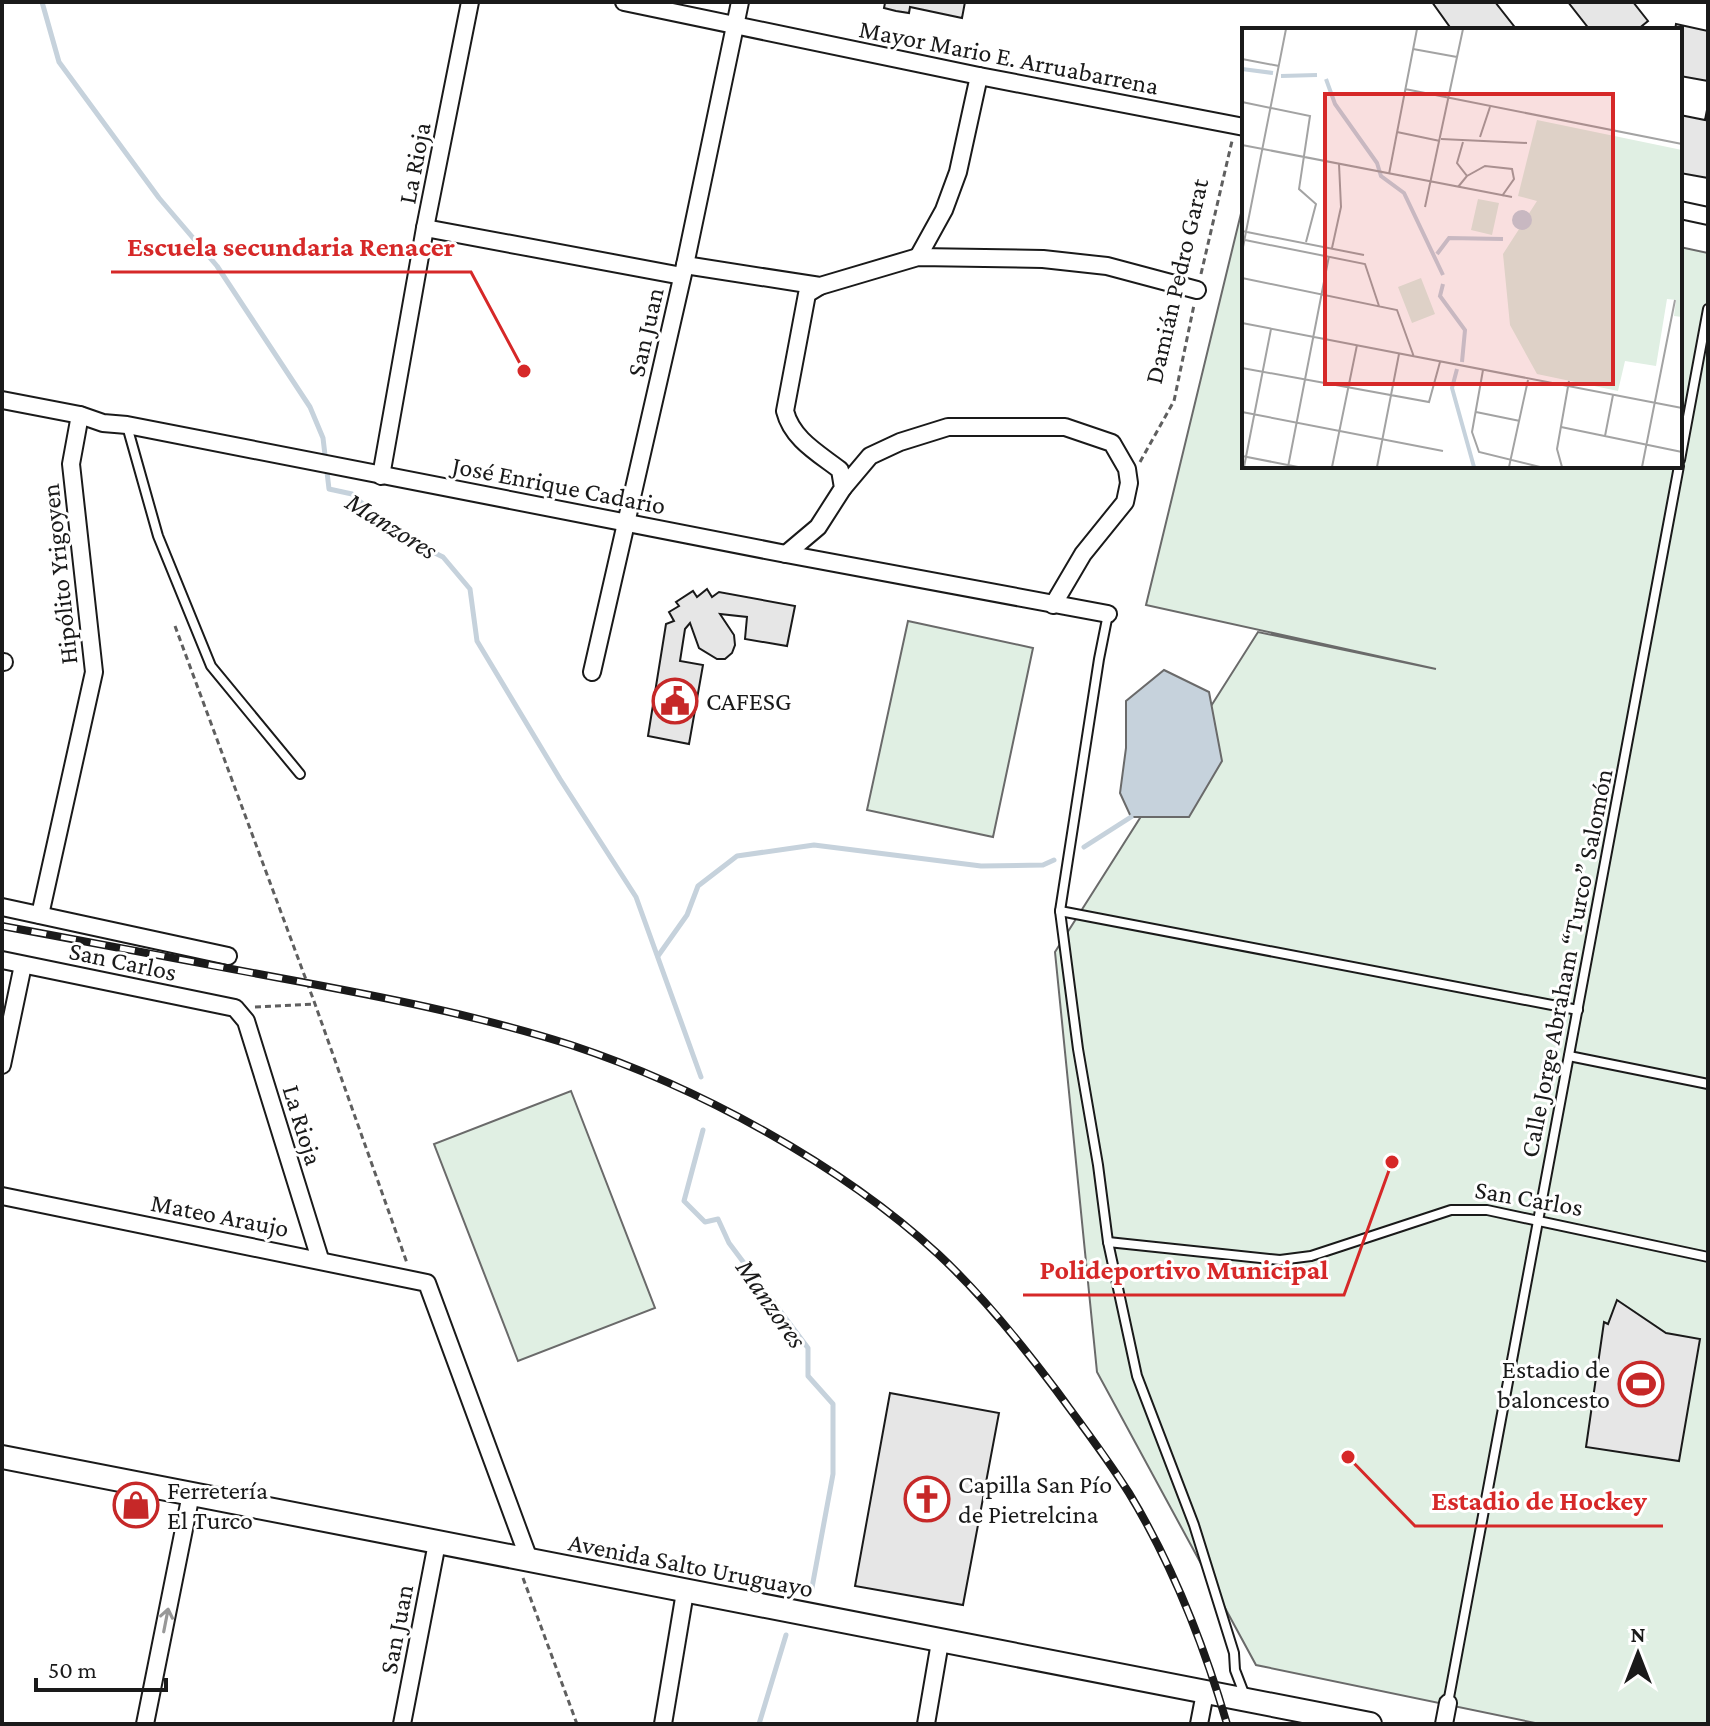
<svg xmlns="http://www.w3.org/2000/svg" width="1710" height="1726" viewBox="0 0 1710 1726" font-family="'Crimson Pro',serif">
<rect width="100%" height="100%" fill="#fff"/>
<g fill="#e0efe3" stroke="#6a6a6a" stroke-width="2">
<path d="M1244,201V466H1680V247L1708,253V1724H1540L1256,1665L1097,1372L1055,952L1258,632L1436,669L1146,605Z"/>
<path d="M908,621L1033,648L993,837L867,810Z"/>
<path d="M571,1091L655,1308L518,1361L434,1144Z"/>
</g>
<path fill="#c6d2dc" stroke="#6a6a6a" stroke-width="2" d="M1164,670L1209,692L1222,761L1189,817H1131L1120,793L1126,748V701Z"/>
<g fill="none" stroke-linecap="round" stroke-linejoin="round">
<g stroke="#c6d2dc" stroke-width="5">
<path d="M42,2L59,62L159,198L217,266L310,407L323,438L329,489L352,494L394,533L443,557L470,589L477,641L560,779L636,897L701,1077"/>
<path d="M1084,847L1131,817"/>
<path d="M658,956L687,915L698,886L737,856L814,845L981,866L1043,865L1054,860"/>
<path d="M703,1130L684,1201L705,1222L718,1219L729,1243L808,1348V1376L833,1404V1474L811,1593"/>
<path d="M759,1724L786,1635"/>
</g>
</g>
<g fill="#e6e6e6" stroke="#1a1a1a" stroke-width="2">
<path d="M882,2H965L962,18L910,7L909,13L896,11L884,8L885,3Z"/>
<path d="M1432,2H1495L1517,30H1452Z"/>
<path d="M1568,2H1633L1648,21L1637,30H1590Z"/>
<path d="M1676,24L1708,31V81L1680,76V30H1675Z"/>
<path d="M1708,105V178L1680,173V115L1705,120Z"/>
<path d="M707,589L712,597L719,592L795,606L787,646L745,639L747,617L720,614L734,635L735,645L732,653L725,659H717L699,648L690,623L685,629L680,661L703,665L689,744L648,736L666,624L674,621L669,612L679,606L676,602L693,591L697,597Z"/>
<path d="M1617,1300L1666,1333L1700,1339L1679,1461L1586,1447L1604,1322L1608,1324Z"/>
<path d="M890,1393L999,1413L963,1605L855,1586Z"/>
</g>
<g fill="none" stroke-linecap="round" stroke-linejoin="round">
<g stroke="#1a1a1a" stroke-width="12">
<g id="service">
<path d="M127,426L158,536L211,666L300,774"/>
<path d="M1680,460L1708,309"/>
<path d="M1108,614L1099,659L1060,911L1078,1049L1098,1165L1108,1242L1137,1376L1194,1525L1234,1653L1235,1670L1245,1696"/>
<path d="M1060,911L1578,1010"/>
<path d="M1569,1056L1708,1084"/>
<path d="M1108,1242L1280,1260L1311,1256L1451,1210H1487L1708,1257"/>
<path d="M1448,1703L1679,466"/>
</g>
</g>
<g stroke="#1a1a1a" stroke-width="20">
<g id="minor">
<path d="M624,2L979,76L1244,127"/>
<path d="M1680,210L1708,216"/>
<path d="M425,228L682,276"/>
<path d="M918,257L944,210L958,172L979,76"/>
<path d="M685,265L820,286L918,257L1043,259L1107,266L1197,290"/>
<path d="M2,400L80,415L103,423L127,425L786,554L1108,614"/>
<path d="M381,476L425,228L470,2"/>
<path d="M843,488L870,456L900,442L948,427H1065L1112,443L1127,469L1129,483L1125,502L1083,554L1053,605"/>
<path d="M786,554L818,527L843,488L840,470C818,453 792,439 785,411L807,294L820,286"/>
<path d="M2,662H4"/>
<path d="M592,672L685,265L740,2"/>
<path d="M2,907L228,956"/>
<path d="M40,915L94,672L71,464L80,415"/>
<path d="M2,960L235,1008L246,1021L320,1259"/>
<path d="M2,1065L23,965"/>
<path d="M2,1196L427,1283L530,1562"/>
<path d="M145,1724L191,1494"/>
<path d="M402,1724L437,1543"/>
<path d="M663,1724L685,1592"/>
<path d="M926,1724L940,1642"/>
<path d="M1199,1724L1205,1693"/>
<path d="M1444,1724L1448,1703"/>
</g>
</g>
<g stroke="#1a1a1a" stroke-width="26">
<path id="secondary" d="M2,1457L1370,1724"/>
</g>
<g stroke="#5f5f5f" stroke-width="3" stroke-dasharray="6 4" stroke-linecap="butt">
<path d="M1201,274L1232,141"/>
<path d="M1140,462L1174,401L1194,305"/>
<path d="M175,626L315,1004L407,1263"/>
<path d="M255,1007L315,1004"/>
<path d="M523,1578L577,1724"/>
</g>
<use href="#service" stroke="#fff" stroke-width="8"/>
<use href="#minor" stroke="#fff" stroke-width="16"/>
<use href="#secondary" stroke="#fff" stroke-width="22"/>
<g stroke="#1a1a1a" stroke-width="8">
<path id="rail" d="M2,926C95,943 188,961 280,978C378,996 477,1015 571,1045C698,1087 840,1164 938,1254C982,1295 1020,1342 1056,1390C1081,1424 1107,1458 1129,1493C1172,1564 1204,1645 1227,1724"/>
</g>
<use href="#rail" stroke="#fff" stroke-width="5" stroke-dasharray="15" stroke-linecap="butt"/>
</g>
<defs><path id="oneway-shaft" d="M-6 0H5M1.5-3L5.5 0L1.5 3" fill="none" stroke-width="1.6" stroke-linecap="round" stroke-linejoin="round" transform="scale(2)"/></defs>
<use stroke="#989898" href="#oneway-shaft" transform="translate(166 1620) rotate(-79)"/>
<defs>
<g id="civic-ring" transform="scale(2.3)"><circle r="9.5" fill="#fff" stroke="#c62828" stroke-width="1.5"/><path d="M-.6-6.5H3V-4.5H.6V-3L4-1V1h2V6H-6V1h2V-1L-.6-3ZM-1.2 2.5V6h2.4V2.5Z" fill="#c62828"/></g>
<g id="stadium-ring" transform="scale(2.3)"><circle r="9.5" fill="#fff" stroke="#c62828" stroke-width="1.5"/><path d="M0-5a6.5 5 0 1 0 0 10a6.5 5 0 1 0 0-10ZM-3.5-1.8h7v3.6h-7Z" fill="#c62828"/></g>
<g id="church-ring" transform="scale(2.3)"><circle r="9.5" fill="#fff" stroke="#c62828" stroke-width="1.5"/><path d="M-1.2-6h2.4v3.5h3.3v2.4h-3.3V6h-2.4V-.1h-3.3v-2.4h3.3Z" fill="#c62828"/></g>
<g id="shop-ring" transform="scale(2.3)"><circle r="9.5" fill="#fff" stroke="#c62828" stroke-width="1.5"/><path d="M-5-2.5h2.3a2.7 3.5 0 0 1 5.4 0H5L5.5 6h-11ZM-1.5-2.5h3a1.5 2.3 0 0 0-3 0Z" fill="#c62828"/></g>
</defs>
<g fill-rule="evenodd">
<use href="#civic-ring" x="675" y="701"/>
<use href="#stadium-ring" x="1641" y="1384"/>
<use href="#church-ring" x="927" y="1499"/>
<use href="#shop-ring" x="136" y="1505"/>
</g>
<g text-anchor="middle" stroke-width="6" stroke-linejoin="round" paint-order="stroke">
<g font-size="26" fill="#1a1a1a" stroke="#fff">
<text transform="translate(1009 57) rotate(11)" y="9">Mayor Mario E. Arruabarrena</text>
<text transform="translate(414 163) rotate(-79)" y="9">La Rioja</text>
<text transform="translate(1176 281) rotate(-77)" y="9">Damián Pedro Garat</text>
<text transform="translate(645 332) rotate(-77)" y="9">San Juan</text>
<text transform="translate(559 485) rotate(11)" y="9">José Enrique Cadario</text>
<text transform="translate(59 574) rotate(-96)" y="9">Hipólito Yrigoyen</text>
<text transform="translate(123 961) rotate(12)" y="9">San Carlos</text>
<text transform="translate(1566 963) rotate(-79)" y="9">Calle Jorge Abraham “Turco” Salomón</text>
<text transform="translate(303 1125) rotate(73)" y="9">La Rioja</text>
<text transform="translate(1529 1198) rotate(10)" y="9">San Carlos</text>
<text transform="translate(220 1215) rotate(11)" y="9">Mateo Araujo</text>
<text transform="translate(691 1565) rotate(11)" y="9">Avenida Salto Uruguayo</text>
<text transform="translate(396 1629) rotate(-79)" y="9">San Juan</text>
</g>
<g font-size="26" fill="#1a1a1a" stroke="#fff" text-anchor="start">
<text x="706" y="710">CAFESG</text>
<text x="1610" y="1378" text-anchor="end">Estadio de<tspan x="1610" dy="30">baloncesto</tspan></text>
<text x="958" y="1493">Capilla San Pío<tspan x="958" dy="30">de Pietrelcina</tspan></text>
<text x="167" y="1499">Ferretería<tspan x="167" dy="30">El Turco</tspan></text>
</g>
<g font-size="28" font-style="italic" fill="#1a1a1a" stroke="#fff">
<text transform="translate(392 525) rotate(32)" y="10">Manzores</text>
<text transform="translate(772 1303) rotate(55)" y="10">Manzores</text>
</g>
</g>
<g transform="translate(1242 28)">
<rect width="440" height="440" fill="#fff"/>
<path d="M295,92L440,122V289L432,288L434,272L425,271L414,338L383,333L376,363L295,346L268,297L261,226L295,173L276,168ZM236,171L257,175L250,207L229,202ZM179,250L193,286L170,295L156,259Z" fill="#e0efe3"/>
<path d="M270 192a10 10 0 1 1 20 0a10 10 0 1 1-20 0Z" fill="#c6d2dc"/>
<path fill="none" stroke="#c6d2dc" stroke-width="4" d="M0,41L31,45M39,48L75,47M84,51L93,76L135,135L139,148L162,165L201,247M195,226L207,210L261,211M201,256L198,268L223,302L220,334M215,341L210,360L232,439"/>
<path fill="none" stroke="#a3a3a3" stroke-width="2" d="M171,21L215,29M0,31L37,38M163,61L440,116M0,74L68,88L57,161L74,176L64,214M155,104L198,113M238,109L248,79M199,111L285,115M0,117L270,169M147,146L175,1M225,148L243,138L270,141L272,151L260,168M216,159L225,148L215,135L221,114M183,179L221,1M0,203L122,227M3,212L123,236L137,278M90,220L99,179L97,136M0,224L44,1M0,250L155,282L172,329M0,295L440,380M0,340L187,374L198,334M241,342L230,404L237,424L298,439M0,384L201,423M234,384L278,393M319,399L440,424M363,408L371,367M0,428L56,439M2,439L29,301M46,439L87,228M90,439L115,317M135,439L157,326M267,439L286,352M320,439L315,421L327,353M400,439L433,272"/>
<path fill="#d62828" fill-opacity="0.15" stroke="#d62828" stroke-width="4" d="M83,66H371V356H83Z"/>
<rect width="440" height="440" fill="none" stroke="#1a1a1a" stroke-width="4"/>
</g>
<path fill="none" stroke="#d62828" stroke-width="3" d="M524 371L471 272H111M1392 1162L1344 1295H1023M1348 1457L1415 1526H1663"/>
<g fill="#d62828" stroke="#fff" stroke-width="3">
<circle cx="524" cy="371" r="8"/>
<circle cx="1392" cy="1162" r="8"/>
<circle cx="1348" cy="1457" r="8"/>
</g>
<g font-size="28" text-anchor="middle" font-weight="bold" fill="#d62828" stroke="#fff" stroke-width="6" stroke-linejoin="round" paint-order="stroke">
<text x="291" y="256">Escuela secundaria Renacer</text>
<text x="1184" y="1279">Polideportivo Municipal</text>
<text x="1539" y="1510">Estadio de Hockey</text>
</g>
<rect width="1710" height="1726" fill="none" stroke="#1a1a1a" stroke-width="8"/>
<g transform="translate(1638 1654)" stroke="#ffffff" stroke-width="6" paint-order="stroke">
<path d="M0-6L14 30L0 20L-14 30Z" fill="#1a1a1a"/>
<text y="-12" font-size="22" font-weight="bold" text-anchor="middle" fill="#1a1a1a">N</text>
</g>
<path d="M36 1678v12h130v-12" fill="none" stroke="#1a1a1a" stroke-width="4"/>
<text x="48" y="1678" font-size="24" fill="#1a1a1a" stroke="#ffffff" stroke-width="6" paint-order="stroke">50 m</text>
</svg>
